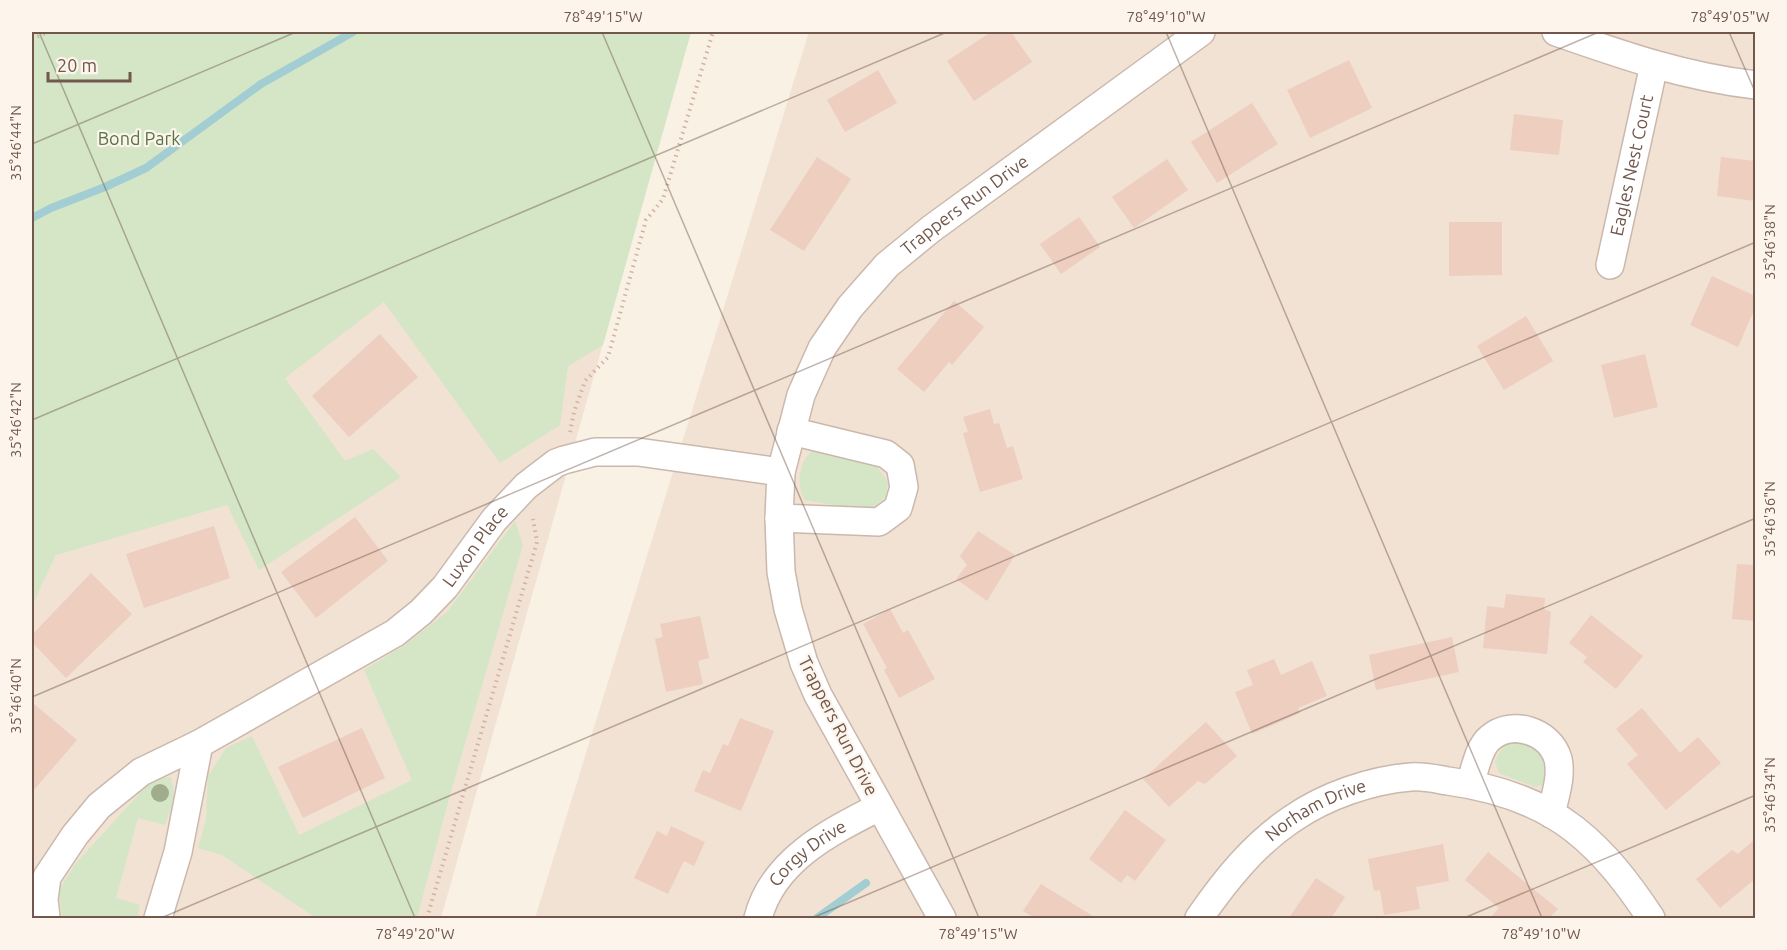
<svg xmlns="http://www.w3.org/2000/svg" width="1787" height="950" viewBox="0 0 1787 950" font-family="Ubuntu,sans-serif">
<rect width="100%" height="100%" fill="#faf1e5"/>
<g fill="#f1e2d4">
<path d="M691,32L441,918H32V605L227,200Z"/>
<path d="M809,32H1755V918H535Z"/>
</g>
<g fill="#d4e6c5">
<path d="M32,32H691L603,345L568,366L560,425L500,463L384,302L285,378L345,461L373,449L401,477L259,570L227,505L56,555L32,606Z"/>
<path d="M815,450L875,464L888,482L886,497L869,511L805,500C795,487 799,457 815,450Z"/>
<path d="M515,521L523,545L450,795L417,918H316L222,855L198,848L206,819L208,776L226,748L252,736L299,835L412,780L364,670L405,645L447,612Z"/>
<path d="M1518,740L1534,743L1549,761L1545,784L1535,787L1499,773L1495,762C1499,749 1505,745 1518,740Z"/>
<path d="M171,777L175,797L165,825L138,818L116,898L140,905L137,918H62L59,890L76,863L150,782L160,778Z"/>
</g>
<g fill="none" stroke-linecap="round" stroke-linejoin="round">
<g stroke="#a2ced3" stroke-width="8">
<path d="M32,218L51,208L105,187L146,168L261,84L353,32"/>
<path d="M817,918L866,883"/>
</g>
</g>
<g fill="#edcebf">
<path d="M991,32H1011L1032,62L974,101L947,61Z"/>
<path d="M1349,60L1372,108L1310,138L1287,90Z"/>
<path d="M878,70L897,103L845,132L827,100Z"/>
<path d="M1252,103L1278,144L1217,183L1191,142Z"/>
<path d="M1514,114L1563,120L1559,155L1510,150Z"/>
<path d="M817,157L851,179L804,251L770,230Z"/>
<path d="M1721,157L1755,161V201L1717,196Z"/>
<path d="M1167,159L1188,190L1134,228L1112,197Z"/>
<path d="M1079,217L1100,247L1061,274L1040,244Z"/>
<path d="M1449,222H1502V275L1449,276Z"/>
<path d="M1712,276L1755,296V308L1738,347L1690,325Z"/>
<path d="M954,301L984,327L952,365L949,362L924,392L897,369Z"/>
<path d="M1526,316L1553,361L1504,390L1477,346Z"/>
<path d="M380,334L418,377L349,437L312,396Z"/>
<path d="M1645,354L1658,407L1614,418L1601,365Z"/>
<path d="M990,409L994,424L999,423L1007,448L1013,446L1023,479L980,492L963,433L968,432L963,417Z"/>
<path d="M355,517L388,561L316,618L281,572Z"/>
<path d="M214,526L230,578L144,608L126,554Z"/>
<path d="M978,531L1015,555L987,601L956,579L967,565L960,556Z"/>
<path d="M1755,563V621L1732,619L1737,564L1754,565Z"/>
<path d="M91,573L132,614L66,678L32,642V635Z"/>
<path d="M1506,594L1545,598L1544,609L1551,612L1547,654L1483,648L1487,606L1504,608Z"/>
<path d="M890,609L903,633L908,630L935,679L899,698L884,670L887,668L863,624Z"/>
<path d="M1591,615L1643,656L1616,689L1583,662L1587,657L1569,643Z"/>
<path d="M700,616L709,658L698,661L703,684L666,692L655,639L663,637L660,624Z"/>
<path d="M1452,637L1459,672L1376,690L1369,655Z"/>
<path d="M1274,659L1281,675L1312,661L1327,696L1298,708L1300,713L1252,734L1235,692L1253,685L1247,670Z"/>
<path d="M34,704L77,740L32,792V706Z"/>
<path d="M1642,708L1680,753L1698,737L1721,763L1666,810L1627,764L1638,755L1616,729Z"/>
<path d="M740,718L774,731L741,811L694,791L703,770L710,773L723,744L728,746Z"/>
<path d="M1206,722L1237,756L1205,784L1198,781L1169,807L1143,779Z"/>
<path d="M362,728L385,778L303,818L278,767Z"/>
<path d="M1125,810L1166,840L1135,881L1127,875L1121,883L1089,859Z"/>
<path d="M671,826L705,842L694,866L684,861L668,894L634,878L657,831L667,836Z"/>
<path d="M1755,839V879L1720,908L1696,879L1732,850L1738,854Z"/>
<path d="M1443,844L1449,881L1416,887L1420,909L1384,915L1380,890L1374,891L1368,859Z"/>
<path d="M1488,852L1558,909L1549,918H1490L1499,908L1465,880Z"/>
<path d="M1316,878L1345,897L1331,918H1289Z"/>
<path d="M1041,884L1096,918H1035L1023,911Z"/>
</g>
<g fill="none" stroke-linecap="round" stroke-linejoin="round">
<g stroke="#cbb8ac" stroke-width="30">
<g id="minor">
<path d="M1556,32C1622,55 1685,77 1756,85"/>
<path id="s1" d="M1610,265L1654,65"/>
<path d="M779,518L879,522L898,508L904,487L900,465L886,454L791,431"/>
<path d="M1470,784C1475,770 1478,748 1490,738C1512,719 1550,731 1558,759C1562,777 1555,796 1551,814"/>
<path id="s2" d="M46,918L44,899L47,877L75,835L99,806L141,772L199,744L395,633L421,612L445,587L494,520L526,486L556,463L564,460L595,452H638L781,472"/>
<path d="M158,918L178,852L199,744"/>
<path id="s3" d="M758,918C773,860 830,832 879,807"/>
<path id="s4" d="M942,918L818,695L804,663L788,609L781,572L779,518L781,472L801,395L822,348L850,307L887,265L931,229L1201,32"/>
<path id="s5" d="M1199,918C1225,881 1253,845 1292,819C1325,796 1371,780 1411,777C1423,776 1436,779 1448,781C1492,787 1538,801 1574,829C1606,854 1629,885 1651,918"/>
</g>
</g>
<g stroke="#d2b2a2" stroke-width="4" stroke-dasharray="1.5 4.5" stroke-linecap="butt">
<path d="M32,39L48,32"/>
<path d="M570,432L574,412L585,381L608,357L646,220L663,199L713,32"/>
<path d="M427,918L537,542L533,519"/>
</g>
<use href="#minor" stroke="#fff" stroke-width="27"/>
</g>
<circle fill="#a0ad8d" cx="160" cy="793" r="9"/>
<path fill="none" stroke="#71574c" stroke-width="1.5" stroke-opacity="0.45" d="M39,32L415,918M602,32L979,918M1166,32L1542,918M1729,32L1756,94M32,144L296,32M32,420L947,32M32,697L1599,32M161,918L1756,242M812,918L1756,518M1464,918L1756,795"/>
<g text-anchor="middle" stroke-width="4.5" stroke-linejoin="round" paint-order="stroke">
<g font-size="18" fill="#567645" stroke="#fdf5eb">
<text x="139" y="145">Bond Park</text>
</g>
<g font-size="18" fill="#71574c" stroke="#fdf5eb">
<text dy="6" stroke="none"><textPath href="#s1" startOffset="102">Eagles Nest Court</textPath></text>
<text dy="6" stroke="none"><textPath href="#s4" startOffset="819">Trappers Run Drive</textPath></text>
<text dy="6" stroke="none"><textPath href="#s2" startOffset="592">Luxon Place</textPath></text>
<text transform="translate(838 726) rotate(63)" y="6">Trappers Run Drive</text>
<text dy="6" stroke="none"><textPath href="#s5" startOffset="162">Norham Drive</textPath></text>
<text dy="6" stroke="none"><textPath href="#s3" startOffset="84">Corgy Drive</textPath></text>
</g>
</g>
<rect width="1787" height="950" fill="none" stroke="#fdf5eb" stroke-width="66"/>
<path d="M48 72v9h82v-9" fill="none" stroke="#71574c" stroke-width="3"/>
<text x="57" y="72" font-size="18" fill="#71574c" stroke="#fdf5eb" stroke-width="4.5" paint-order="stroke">20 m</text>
<rect x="33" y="33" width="1721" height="884" fill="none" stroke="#71574c" stroke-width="2"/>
<g font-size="15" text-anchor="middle" fill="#71574c">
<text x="603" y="22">78°49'15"W</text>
<text x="1166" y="22">78°49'10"W</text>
<text x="1730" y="22">78°49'05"W</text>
<text transform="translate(16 143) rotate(-90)" y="5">35°46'44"N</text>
<text transform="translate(1770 242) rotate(-90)" y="5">35°46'38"N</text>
<text transform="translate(16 420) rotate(-90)" y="5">35°46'42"N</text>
<text transform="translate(1770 519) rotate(-90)" y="5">35°46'36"N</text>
<text transform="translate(16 696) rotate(-90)" y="5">35°46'40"N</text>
<text transform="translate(1770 795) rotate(-90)" y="5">35°46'34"N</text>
<text x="415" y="939">78°49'20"W</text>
<text x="978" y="939">78°49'15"W</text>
<text x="1541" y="939">78°49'10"W</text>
</g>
</svg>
